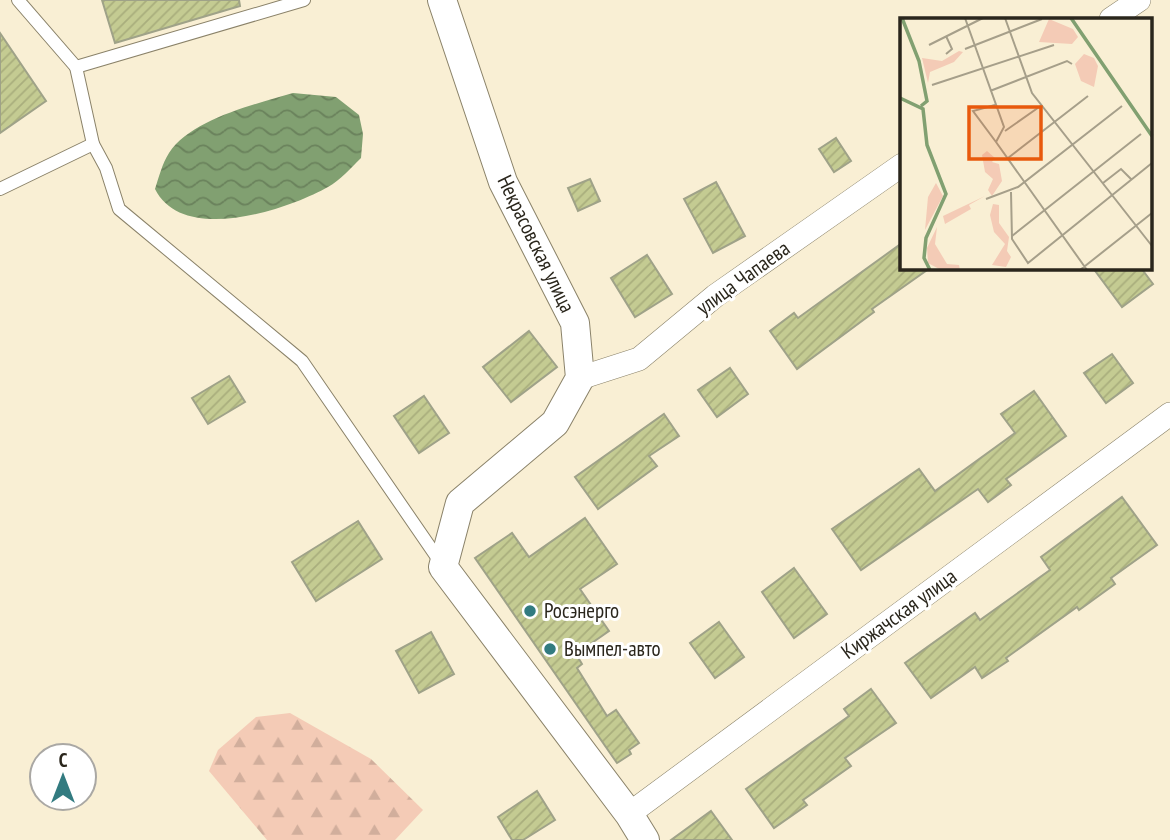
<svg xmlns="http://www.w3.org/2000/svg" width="1170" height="840" viewBox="0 0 1170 840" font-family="'PT Sans Narrow',sans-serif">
<defs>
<pattern id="forest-firs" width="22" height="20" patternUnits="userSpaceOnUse" patternTransform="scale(1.75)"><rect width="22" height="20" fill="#f4cbb6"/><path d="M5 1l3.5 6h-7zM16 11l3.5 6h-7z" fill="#d1ae9c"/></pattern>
<pattern id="water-waves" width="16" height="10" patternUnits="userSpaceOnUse" patternTransform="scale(1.75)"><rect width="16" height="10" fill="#81a071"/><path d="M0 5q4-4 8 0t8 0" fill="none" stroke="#6a825c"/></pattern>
<pattern id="building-hatch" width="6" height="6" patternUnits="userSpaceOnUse" patternTransform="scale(1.75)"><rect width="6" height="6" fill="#c4cb92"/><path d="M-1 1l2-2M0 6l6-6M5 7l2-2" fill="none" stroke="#a9ae7d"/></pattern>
</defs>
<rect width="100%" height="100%" fill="#f9efd4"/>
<path fill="url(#forest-firs)" d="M290,713L371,759L423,810L395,840H267L209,771L218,750L256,717Z"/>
<path fill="url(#water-waves)" d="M293,93L336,97L359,115L363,134L361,158C351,168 340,180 328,187C287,210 183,245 155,189C159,177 162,164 169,153C191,119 256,104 293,93Z"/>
<g fill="url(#building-hatch)" stroke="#9fa288" stroke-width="2">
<path d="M102,0H239L240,6L115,43Z"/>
<path d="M0,33L46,101L0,133Z"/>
<path d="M836,138L851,161L834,172L819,149Z"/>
<path d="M590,179L600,201L578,211L568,188Z"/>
<path d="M716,182L745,236L713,253L684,199Z"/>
<path d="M902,243V268H930L872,309L874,312L797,369L770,331L794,313L798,318Z"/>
<path d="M647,255L672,294L635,317L611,278Z"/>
<path d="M1093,268H1141L1153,284L1122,307Z"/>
<path d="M529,331L557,367L511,402L483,367Z"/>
<path d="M1112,354L1133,383L1106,403L1084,373Z"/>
<path d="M730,368L748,394L717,417L698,390Z"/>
<path d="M229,376L245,402L208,424L192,398Z"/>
<path d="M1034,391L1066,436L1006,479L1011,485L988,502L978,489L861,570L832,529L919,469L935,491L1015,433L1001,414Z"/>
<path d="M424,396L449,433L419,453L394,416Z"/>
<path d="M664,414L679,436L649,456L657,466L598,509L575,477Z"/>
<path d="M1122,497L1157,545L1111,578L1115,584L1079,610L1077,607L1006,658L1008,661L982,678L975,667L931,698L905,663L975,613L980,620L1050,570L1041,557Z"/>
<path d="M585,518L617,564L580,589L609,631L576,654L582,664L577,668L607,716L616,710L639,743L629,750L631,754L617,763L475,558L512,533L529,557Z"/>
<path d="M358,521L382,559L316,601L292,562Z"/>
<path d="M794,568L827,614L794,638L762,592Z"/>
<path d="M719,622L744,657L715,678L690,643Z"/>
<path d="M431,632L454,674L419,693L396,651Z"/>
<path d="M871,689L896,723L845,758L851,766L803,800L807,805L774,828L746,789L849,716L844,709Z"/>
<path d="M537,791L555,820L523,840H512L498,817Z"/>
<path d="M711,811L732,840H671Z"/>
</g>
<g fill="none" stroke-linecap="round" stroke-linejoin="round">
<g stroke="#8a8269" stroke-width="14">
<g id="service">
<path d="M18,0L76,67"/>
<path d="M304,0L76,67L93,144L106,168L119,209L302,361L441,563"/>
<path d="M0,189L93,144"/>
</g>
</g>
<g stroke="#8a8269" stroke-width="24">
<g id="minor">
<path d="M1111,19L1139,0"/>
<path d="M580,378L639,359L715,296L902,165"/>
<path d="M629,814L1170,414"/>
</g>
</g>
<g stroke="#8a8269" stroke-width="30">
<path id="tertiary" d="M442,0L503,182L575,323L580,378L555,423L460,503L443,567L629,814L645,840"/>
</g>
<use href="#service" stroke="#fff" stroke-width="12"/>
<use href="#minor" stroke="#fff" stroke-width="23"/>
<use href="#tertiary" stroke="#fff" stroke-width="28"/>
</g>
<g fill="#327b80" stroke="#fff" stroke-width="2.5">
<circle cx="530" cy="611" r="7"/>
<circle cx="550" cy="649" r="7"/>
</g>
<g text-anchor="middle" stroke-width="6" stroke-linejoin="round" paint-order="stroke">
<g font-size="21" fill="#2a261c" stroke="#fff">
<text transform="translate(536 244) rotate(64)" y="7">Некрасовская улица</text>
<text transform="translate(743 278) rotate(-36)" y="7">улица Чапаева</text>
<text transform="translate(899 614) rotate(-36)" y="7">Киржачская улица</text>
</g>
<g font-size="21" fill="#2a261c" stroke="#fff" text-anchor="start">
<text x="544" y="618">Росэнерго</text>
<text x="564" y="656">Вымпел-авто</text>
</g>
</g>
<g transform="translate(900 18)">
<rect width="252" height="252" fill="#f9efd4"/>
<path d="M149,1L173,11L178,19L172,26L139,24ZM59,33L63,34L54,44L30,54L28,65L22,40L42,43ZM184,36L194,40L198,48L194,69L181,63L175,46ZM87,133L95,140L92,144L99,146L102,163L92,178L88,172L93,161L85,154L82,137ZM36,165L43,178L25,212L28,179ZM85,178L69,187L71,191L45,206L43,198ZM93,186L99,187V205L109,219L107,233L111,239L106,249L92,247L105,226L94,214L90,197ZM37,209L35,226L47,246L59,247L60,252H41L28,245L27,230Z" fill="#f4cbb6"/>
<path fill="none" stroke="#81a071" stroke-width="3.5" d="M2,0L19,43L27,83L21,88M171,0L252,118M0,80L23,91L27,127L46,176L26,220L24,240L30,252"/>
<path fill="none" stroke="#a69f8a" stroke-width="2" d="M65,0L104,109L96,124L187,252M105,0L132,75L252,228M29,27L83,0M65,31L142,1M46,36L52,31L46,18M32,67L154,27M90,73L167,43L172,46M95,87L73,93L96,124M105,113L142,87M108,140L188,78M203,165L221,151L232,162M111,174L112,221L128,245L252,145M86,181L118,169L222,88M112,218L241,116M180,252L252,195"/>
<path fill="#e8590c" fill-opacity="0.15" stroke="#e8590c" stroke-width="3.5" d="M69,89H141V141H69Z"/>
<rect width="252" height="252" fill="none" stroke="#2a261c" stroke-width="3.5"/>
</g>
<g transform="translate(63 777)"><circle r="33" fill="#ffffff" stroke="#aaa8a4" stroke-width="2"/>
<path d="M0-5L12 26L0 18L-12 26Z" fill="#327b80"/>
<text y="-10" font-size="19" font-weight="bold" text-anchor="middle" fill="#2a261c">С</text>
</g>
</svg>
